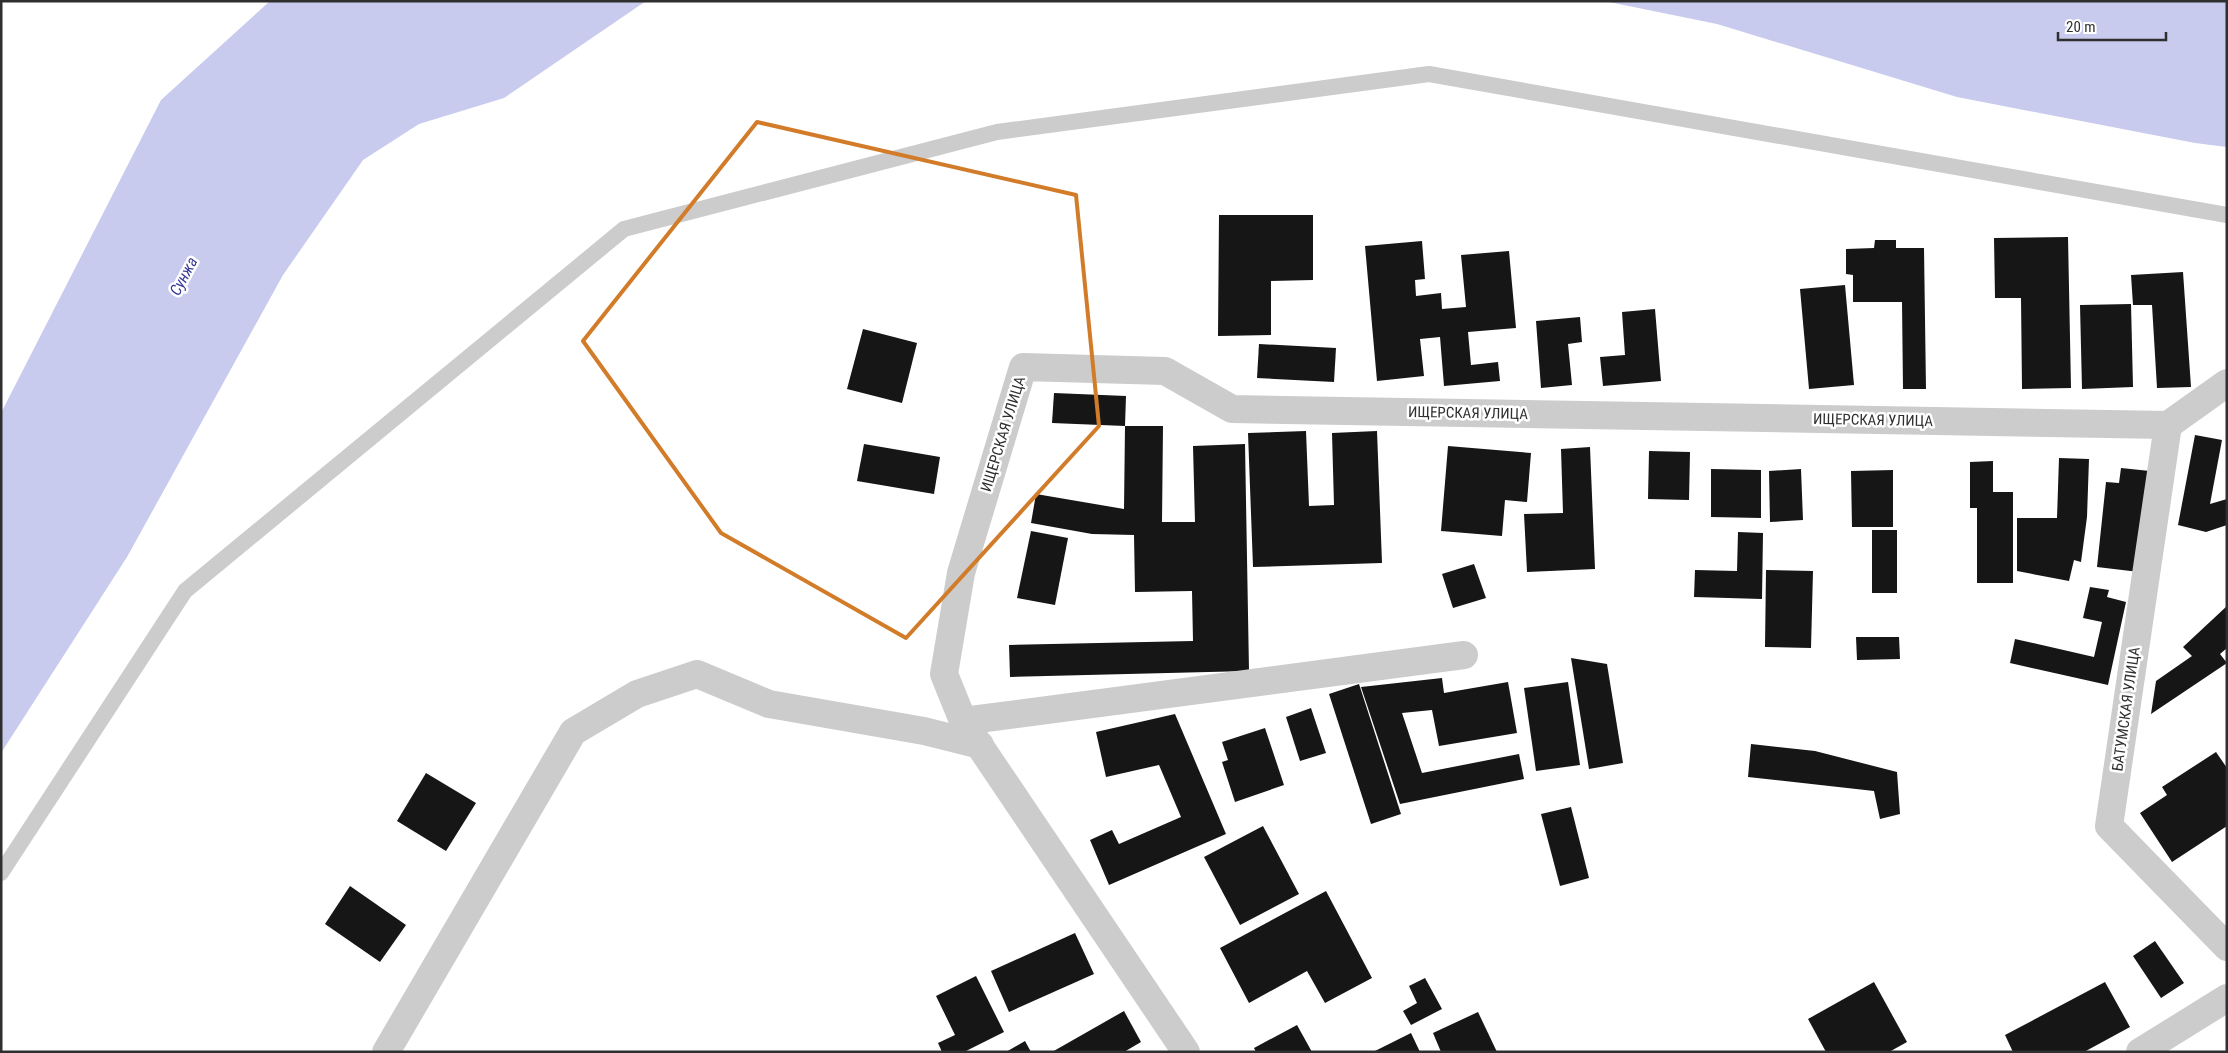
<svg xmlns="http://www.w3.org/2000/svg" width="2228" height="1053" viewBox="0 0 2228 1053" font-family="'Roboto Condensed',sans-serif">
<rect width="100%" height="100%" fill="#fff"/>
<g fill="#c8caee">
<path d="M270,1H646L504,98L419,124L363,160L283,275L127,557L1,753V413L161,100Z"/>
<path d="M1604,1H2227V147L2195,143L1957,97L1717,24Z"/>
</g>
<g fill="#161616">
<path d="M1219,215H1313V280L1271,281V335L1218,336Z"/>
<path d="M2068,237L2071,388L2022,389L2021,298H1995L1994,238Z"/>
<path d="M1875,240H1896V248H1924L1926,389H1903L1902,302H1853V275L1846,274V249L1874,248Z"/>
<path d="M1422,241L1425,279L1415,280L1416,296L1441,293L1442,309L1466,307L1461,255L1509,251L1516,328L1468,332L1471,365L1498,362L1500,381L1444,386L1440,337L1420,339L1424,376L1377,381L1365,246Z"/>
<path d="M2183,272L2191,387L2157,388L2152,305H2133L2131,275Z"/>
<path d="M1845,285L1854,385L1809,389L1800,289Z"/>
<path d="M2131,304L2133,387L2082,389L2080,305Z"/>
<path d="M1655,309L1661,381L1603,386L1600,357L1625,355L1622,312Z"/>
<path d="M1580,317L1582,342L1568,344L1572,385L1541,388L1536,321Z"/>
<path d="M863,329L917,343L902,403L847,389Z"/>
<path d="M1259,344L1336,348L1334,382L1257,378Z"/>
<path d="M1054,393L1126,396L1125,426L1052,423Z"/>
<path d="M1125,426H1163L1162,522H1195L1193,446L1245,444L1249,671L1010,677L1009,645L1193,641L1192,591L1135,592L1134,535L1092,534L1031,523L1036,494L1124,509Z"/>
<path d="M1306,431L1309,506L1334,505L1332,433L1377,431L1382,563L1253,567L1248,433Z"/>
<path d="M2195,435L2222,440L2210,504L2227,499V525L2206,532L2178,525Z"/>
<path d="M864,444L940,457L934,494L857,481Z"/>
<path d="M1448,446L1531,453L1527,502L1505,500L1502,536L1441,531Z"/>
<path d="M1590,447L1595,569L1527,572L1524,514L1563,513L1561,449Z"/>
<path d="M1649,451L1690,452L1689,500L1648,499Z"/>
<path d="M2059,458L2089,459L2087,517L2081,562L2074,560L2069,581L2017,571V518H2057Z"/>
<path d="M1993,461V492H2013V583H1977V508H1970V462Z"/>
<path d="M2121,468L2150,471L2139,572L2097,567L2106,482L2119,483Z"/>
<path d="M1711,469L1761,470V518L1711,517Z"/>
<path d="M1801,469L1803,520L1770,522L1769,471Z"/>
<path d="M1893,470V527H1852L1851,471Z"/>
<rect x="1872" y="530" width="25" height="63"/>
<path d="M1031,531L1068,538L1055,605L1017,598Z"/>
<path d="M1738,532L1763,533L1762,599L1694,597L1695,570L1737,571Z"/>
<path d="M1474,564L1486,598L1453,608L1442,574Z"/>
<path d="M1766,570L1813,571L1811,648L1765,647Z"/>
<path d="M2090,587L2109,590L2107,597L2126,602L2108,685L2010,663L2015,639L2094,657L2102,622L2083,618Z"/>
<path d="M2227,606V648L2220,654L2227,663L2151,714L2156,681L2192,656L2183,647Z"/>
<path d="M1856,637H1899L1900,659L1857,660Z"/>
<path d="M1571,658L1607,664L1623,763L1589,769Z"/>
<path d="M1442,678L1444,693L1508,682L1517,733L1439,746L1432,710L1402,713L1422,773L1519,754L1524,779L1400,804L1361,687Z"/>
<path d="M1568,682L1580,765L1536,771L1524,688Z"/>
<path d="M1359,684L1401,814L1371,824L1329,694Z"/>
<path d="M1311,708L1326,753L1300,761L1286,717Z"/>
<path d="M1175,714L1226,834L1109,885L1090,840L1112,830L1119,844L1181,817L1159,765L1106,777L1096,732Z"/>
<path d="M1265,728L1284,785L1235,802L1222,762L1228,760L1222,742Z"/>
<path d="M1751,744L1815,751L1897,772L1900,814L1880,819L1874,791L1748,777Z"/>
<path d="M2216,752L2227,768V826L2172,862L2140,813L2167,795L2162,787Z"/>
<path d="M426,773L476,803L446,851L397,821Z"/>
<path d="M1571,807L1589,878L1560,886L1541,814Z"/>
<path d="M1263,826L1299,894L1240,925L1204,857Z"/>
<path d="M350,886L406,925L380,962L325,924Z"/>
<path d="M1326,891L1372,978L1325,1003L1307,971L1249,1003L1220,948Z"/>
<path d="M1075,933L1094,974L1009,1012L991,971Z"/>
<path d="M2155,941L2184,983L2161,998L2133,956Z"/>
<path d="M976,976L1004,1032L964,1052H942L938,1043L955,1035L936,996Z"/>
<path d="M1425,978L1442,1009L1411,1025L1403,1011L1417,1003L1409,986Z"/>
<path d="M1874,982L1907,1042L1889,1052H1826L1808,1019Z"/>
<path d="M2105,982L2130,1027L2084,1052H2013L2005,1035Z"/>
<path d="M1124,1011L1141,1042L1124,1052H1052Z"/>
<path d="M1478,1012L1497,1052H1441L1433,1033Z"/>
<path d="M1297,1025L1312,1052H1256L1254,1048Z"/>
<path d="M1411,1033L1420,1052H1373Z"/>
<path d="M1025,1041L1031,1052H1006Z"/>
</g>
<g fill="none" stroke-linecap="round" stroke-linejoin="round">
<path stroke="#ccc" stroke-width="16" d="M1,873L185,591L624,229L997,132L1429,74L2227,215"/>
<g stroke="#ccc" stroke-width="28">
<path d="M2168,425L2109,826L2227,947"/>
<path d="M963,721L1464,655"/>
<path d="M386,1052L573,732L637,694L697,674L769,704L924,731L980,745"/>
<path d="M1186,1052L963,721L944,674L961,573L1023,367L1165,371L1232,409L2168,425L2227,383"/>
<path d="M2140,1052L2227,998"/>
</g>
</g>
<path fill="none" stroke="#d27c2a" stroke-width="4" stroke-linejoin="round" d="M757,122L1076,195L1099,426L906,638L721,533L583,341Z"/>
<g text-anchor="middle" stroke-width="5" stroke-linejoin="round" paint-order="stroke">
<g font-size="15" fill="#2f2f2f" stroke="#fff">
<text transform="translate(1468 413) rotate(1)" y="5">ИЩЕРСКАЯ УЛИЦА</text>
<text transform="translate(1873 420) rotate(1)" y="5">ИЩЕРСКАЯ УЛИЦА</text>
<text transform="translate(1003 434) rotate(-73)" y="5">ИЩЕРСКАЯ УЛИЦА</text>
<text transform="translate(2126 709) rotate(-82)" y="5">БАТУМСКАЯ УЛИЦА</text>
</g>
<g font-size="16" font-style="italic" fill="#383d97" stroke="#fff">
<text transform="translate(183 276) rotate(-62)" y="6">Сунжа</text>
</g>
</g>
<rect width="2228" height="1053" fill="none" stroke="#2f2f2f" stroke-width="5"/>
<path d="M2058 32v8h108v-8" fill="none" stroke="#2f2f2f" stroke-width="2.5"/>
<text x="2066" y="32" font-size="15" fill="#2f2f2f" stroke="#ffffff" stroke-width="4" paint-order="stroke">20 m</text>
</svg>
